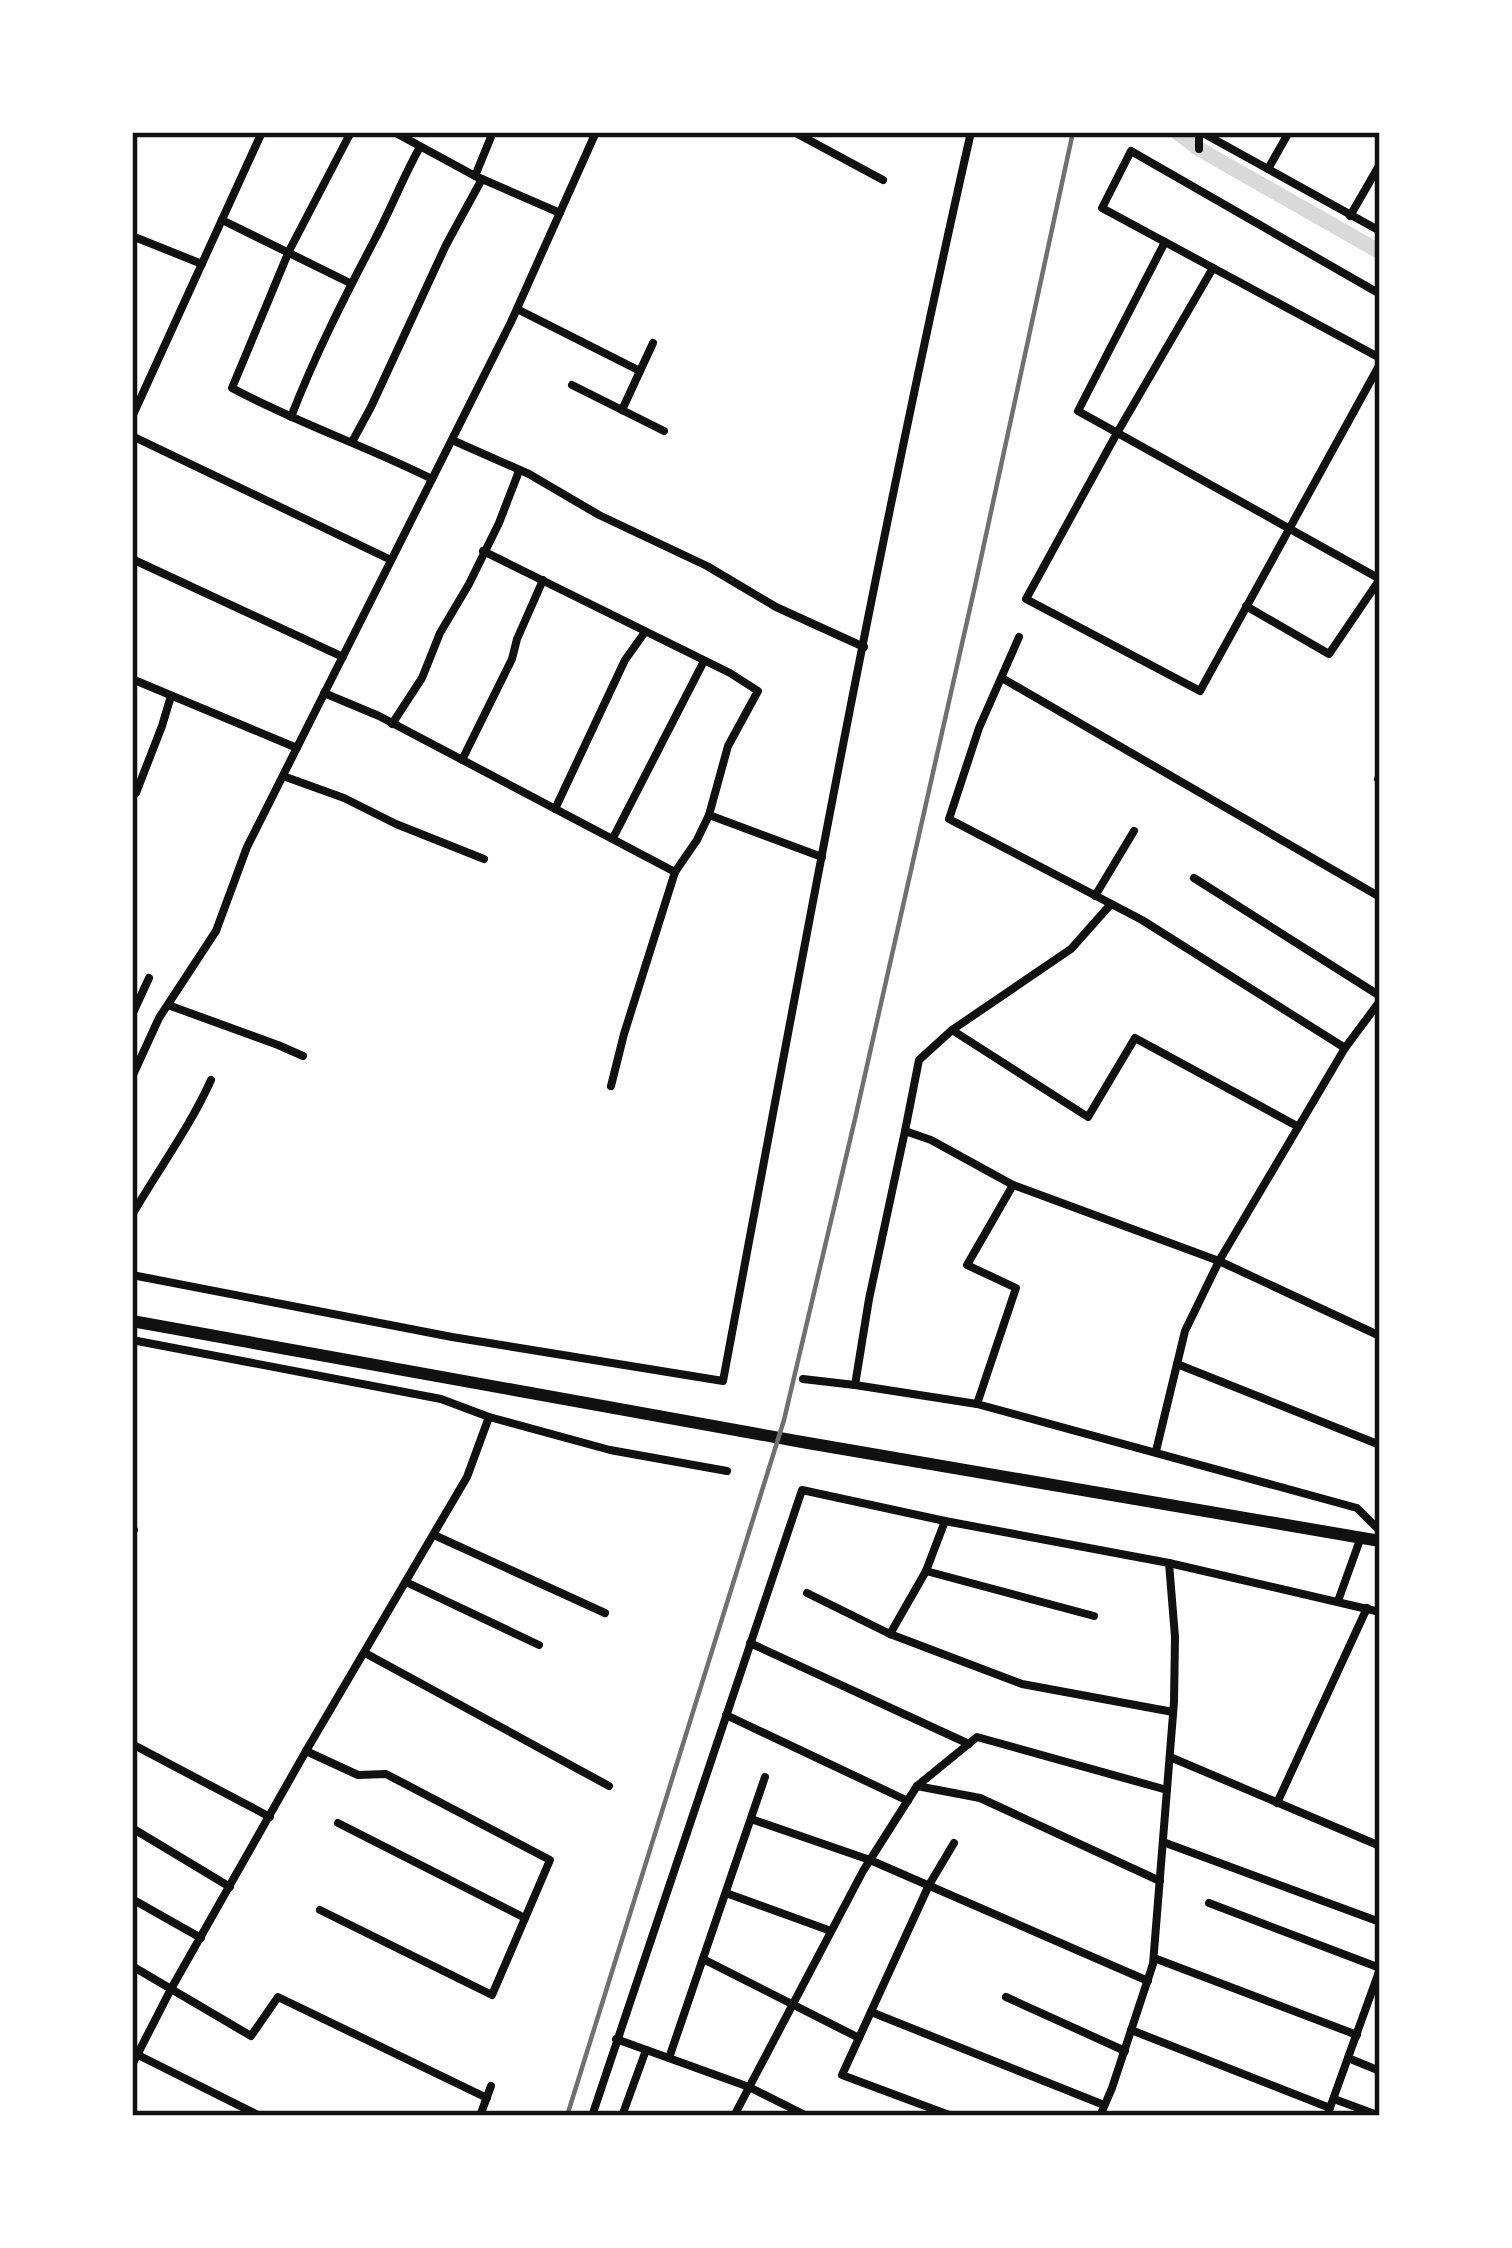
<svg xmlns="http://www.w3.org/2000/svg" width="1512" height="2248" viewBox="0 0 1512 2248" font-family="'PT Sans Narrow',sans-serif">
<rect width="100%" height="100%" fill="#fff"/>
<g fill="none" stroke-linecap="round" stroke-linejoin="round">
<path stroke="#d9d9d9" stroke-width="15" d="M1177,132L1199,149L1380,252"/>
<g stroke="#111" stroke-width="8">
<path d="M351,132L289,251L232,388C297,423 366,446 432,479"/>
<path d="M394,132L475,176L560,213"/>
<path d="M794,132L883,180"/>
<path d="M1199,132V149"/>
<path d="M1201,132L1380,231"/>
<path d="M1268,169L1289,132"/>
<path d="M475,176L493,132"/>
<path d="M1350,216L1380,164"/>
<path d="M222,220L350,283"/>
<path d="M132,236L202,264"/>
<path d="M1165,242L1078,411L1380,579"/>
<path d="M1213,268L1117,433L1026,599L1200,691L1380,364"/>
<path d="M1380,294L1131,151L1102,208L1380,358"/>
<path d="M517,309L640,371"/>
<path d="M572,385L664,431"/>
<path d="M622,410L653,343"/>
<path d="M132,417L262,132"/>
<path d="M291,417C315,355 344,298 375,239C391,209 403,177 420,147"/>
<path d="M132,436L391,560"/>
<path d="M452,440L529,474L599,515L707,566L776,607L864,647"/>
<path d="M352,442L371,407L446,245L482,179"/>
<path d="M483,551L730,673L758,691L728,746L709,815L697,840L675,872"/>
<path d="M132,559L343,657"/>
<path d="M1246,606L1329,654L1380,579"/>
<path d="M1019,637L979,728L949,819L1142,920L1345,1048"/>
<path d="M1002,678L1380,897"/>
<path d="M132,679L297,748"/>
<path d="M324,693L379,716L675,872L624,1034L611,1086"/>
<path d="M392,724L422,678L440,633L469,584L499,523L519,471"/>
<path d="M462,760L512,659L517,639L543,580"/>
<path d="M283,776L344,798L396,824L484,859"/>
<path d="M1378,779L1380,776"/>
<path d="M132,797L136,793L162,726L171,696"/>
<path d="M555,809L625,660L645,632"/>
<path d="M709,815L822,857"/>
<path d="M613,838L704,661"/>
<path d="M1194,878L1380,996"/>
<path d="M1095,896L1134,831"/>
<path d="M168,1005L278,1045L303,1056"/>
<path d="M132,1015L149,978"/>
<path d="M952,1030L1088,1117L1135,1038L1297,1126"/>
<path d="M132,1077L159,1018L216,931L247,847L511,322L596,132"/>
<path d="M905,1131L919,1060L952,1030L1071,949L1111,904"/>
<path d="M1013,1185L967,1265L1016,1288L977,1404L1357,1508L1380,1531"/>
<path d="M132,1215C158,1170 190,1127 211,1080"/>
<path d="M132,1275L452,1337L723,1381C801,964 877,546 971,132"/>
<path d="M132,1340L441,1399L489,1417L467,1477L306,1751L171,1989L132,2065"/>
<path d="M1177,1364L1380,1445"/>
<path d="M803,1379L855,1385"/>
<path d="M977,1404L855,1385L869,1299L905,1131L931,1140L1013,1185L1219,1261L1380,1336"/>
<path d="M489,1417L610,1450L727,1471"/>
<path d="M1156,1451L1185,1331L1219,1261L1345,1048L1380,1001"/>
<path d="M132,1529L134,1530"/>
<path d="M434,1535L605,1613"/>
<path d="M926,1571L1094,1616"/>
<path d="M406,1582L539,1645"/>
<path d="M807,1593L890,1634L1022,1684L1173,1712"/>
<path d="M1338,1601L1361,1537"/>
<path d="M890,1634L926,1571L945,1521"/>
<path d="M750,1643L969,1744"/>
<path d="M365,1653L609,1786"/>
<path d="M726,1715L908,1801"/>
<path d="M132,1744L270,1817"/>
<path d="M306,1751L358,1775L386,1774L550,1860L492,1995L320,1910"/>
<path d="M1170,1757L1380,1846"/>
<path d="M917,1786L980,1798L1160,1881"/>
<path d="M1277,1803L1367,1608"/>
<path d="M751,1819L870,1860L1148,1981"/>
<path d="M338,1823L525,1918"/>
<path d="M132,1828L230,1887"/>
<path d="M1163,1842L1380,1922"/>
<path d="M726,1893L831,1931"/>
<path d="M132,1899L201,1938"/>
<path d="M1209,1903L1380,1968"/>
<path d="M1154,1958L1357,2035"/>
<path d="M703,1959L859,2038"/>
<path d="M132,1966L251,2036L278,1997L487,2098"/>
<path d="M1006,1997L1125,2051"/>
<path d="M871,2012L1104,2105"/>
<path d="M1131,2030L1330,2108"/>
<path d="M616,2039L749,2087L807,2116"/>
<path d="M132,2052L260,2116"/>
<path d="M669,2058L765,1777"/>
<path d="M1348,2058L1380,2071"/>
<path d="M1334,2099L1380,2116"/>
<path d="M480,2116L491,2086"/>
<path d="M592,2116L802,1490L945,1521L1169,1563L1380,1612"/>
<path d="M622,2116L646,2050"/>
<path d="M734,2116L863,1871L917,1786L977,1737L1167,1790"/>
<path d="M952,2116L842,2075L929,1885L954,1843"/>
<path d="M1100,2116L1112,2088L1153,1964L1174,1702L1175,1637L1169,1563"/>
<path d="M1327,2116L1380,1969"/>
</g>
<path stroke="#111" stroke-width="12" d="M132,1321L802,1442L1380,1541"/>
<path stroke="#707070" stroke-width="4.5" d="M567,2116L784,1420L855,1119L975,586L1073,132"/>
</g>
<rect width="1512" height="2248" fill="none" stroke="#ffffff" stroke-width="270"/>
<rect x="135" y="135" width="1242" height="1978" fill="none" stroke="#111" stroke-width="4.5"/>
</svg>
